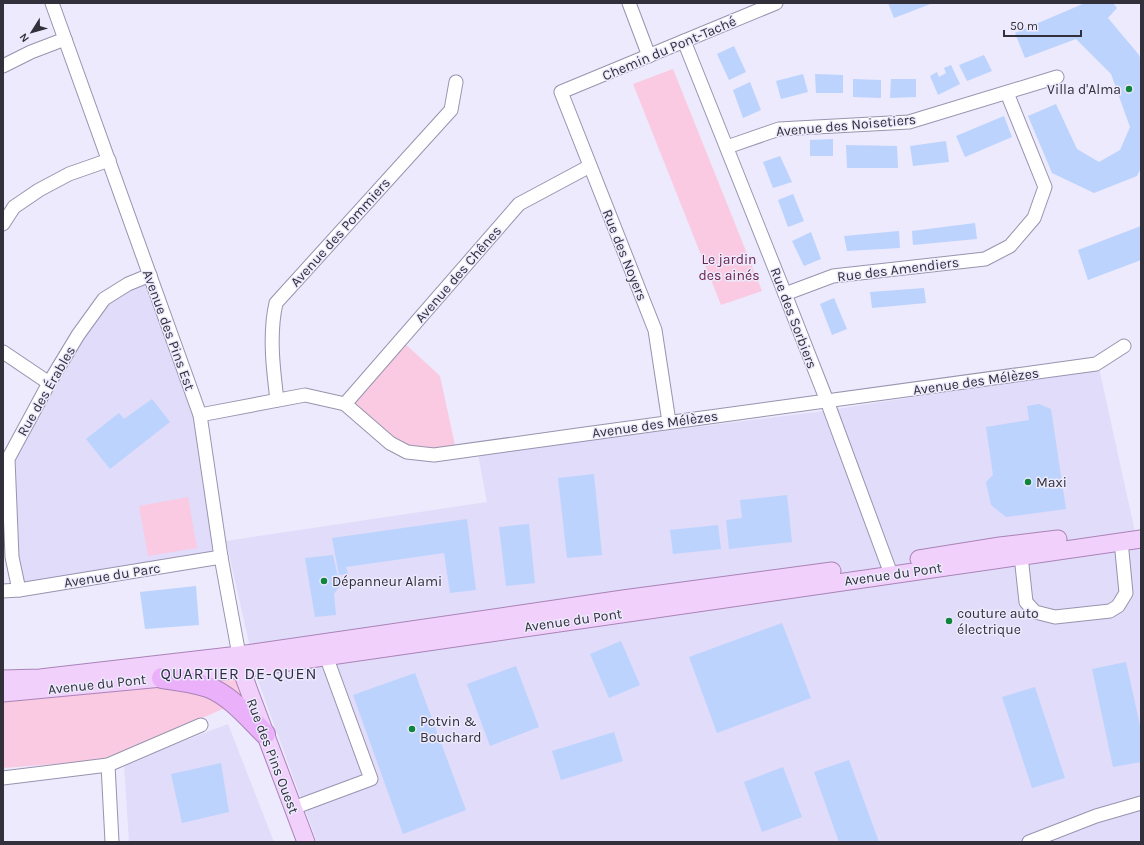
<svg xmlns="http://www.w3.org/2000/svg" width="1144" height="845" viewBox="0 0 1144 845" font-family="Karla,sans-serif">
<rect width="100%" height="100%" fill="#eceafc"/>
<g fill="#e0dcfa">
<path d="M150,277L200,415L221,557L19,590L8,459L104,299Z"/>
<path d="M1099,368L1135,532L1141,544V842H317L257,678L226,541L487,502L478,454L824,411Z"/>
<path d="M228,724L274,842H129L124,764Z"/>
</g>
<g fill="#facae2">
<path d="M673,69L762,291L721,305L633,84Z"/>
<path d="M401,340L440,376L456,450L407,452L347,404Z"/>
<path d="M188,497L197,548L148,556L139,506Z"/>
<path d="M238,678L245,699L108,760L3,768V698Z"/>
</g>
<g fill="#bcd3fe">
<path d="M888,3H933L894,18Z"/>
<path d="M1085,3H1113L1117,8L1108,18L1139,55L1141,60V168L1137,176L1094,193L1052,173L1028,116L1056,104L1077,149L1099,162L1120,150L1130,127L1111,74L1076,39L1025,58L1015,33Z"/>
<path d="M734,46L746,72L729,80L717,54Z"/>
<path d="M984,55L992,71L967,81L959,65Z"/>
<path d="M951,65L960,84L938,95L930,76L937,72L939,77L946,73L944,68Z"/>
<path d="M803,74L808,92L781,99L776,81Z"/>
<path d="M815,74L843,75V93H816Z"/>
<path d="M853,79L881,80V98L853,97Z"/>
<path d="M891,79H916V97L890,98Z"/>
<path d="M750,82L761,110L743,118L733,90Z"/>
<path d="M1004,116L1012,137L965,157L956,136Z"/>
<path d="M833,139V156H810V140Z"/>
<path d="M946,141L949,162L913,166L910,146Z"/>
<path d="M846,145L897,146L898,168H847Z"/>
<path d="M780,156L792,182L773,188L763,162Z"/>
<path d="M793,194L804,221L788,227L778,200Z"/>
<path d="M975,223L977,239L913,245L912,231Z"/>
<path d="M1141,226V260L1088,280L1078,250Z"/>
<path d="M899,231L900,248L847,251L844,236Z"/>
<path d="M811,232L821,259L804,266L792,241Z"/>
<path d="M924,288L926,303L872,308L870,292Z"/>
<path d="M834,298L847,329L832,335L820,304Z"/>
<path d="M152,399L170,422L110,469L86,439L119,413L124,419Z"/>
<path d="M1039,404L1051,409L1066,509L1006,517L991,505L986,482L993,475L986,427L1029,420L1027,406Z"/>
<path d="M594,474L602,555L567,558L558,478Z"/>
<path d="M787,495L792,542L729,549L726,520L742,518L740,500Z"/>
<path d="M467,519L476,590L450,593L444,553L346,567L348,574L339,575L332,538Z"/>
<path d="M529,524L535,583L506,586L499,527Z"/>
<path d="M718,525L721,549L673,554L670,530Z"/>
<path d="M333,555L340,586L334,594L336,615L315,617L305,558Z"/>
<path d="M196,586L199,625L145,629L140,592Z"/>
<path d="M782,623L811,698L717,733L689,657Z"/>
<path d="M621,641L640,685L609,698L590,654Z"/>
<path d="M1126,662L1141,730V762L1113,767L1092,669Z"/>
<path d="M516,666L539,727L490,746L467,684Z"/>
<path d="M415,673L466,810L403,834L353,695Z"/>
<path d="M1035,687L1065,778L1032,788L1002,697Z"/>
<path d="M614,732L623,761L561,780L552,751Z"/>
<path d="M849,760L879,842H839L814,772Z"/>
<path d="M221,763L229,812L182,823L171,774Z"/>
<path d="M783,767L802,817L762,832L744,782Z"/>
</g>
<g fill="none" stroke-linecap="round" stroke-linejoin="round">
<g stroke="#9794af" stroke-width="15">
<g id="minor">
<path d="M52,3L200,415L221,557L239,655"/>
<path d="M629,3L649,56"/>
<path d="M684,41L785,294L827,401L891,574"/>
<path d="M3,66L31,52L65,39"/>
<path d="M727,147L779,129L909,122L1057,77"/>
<path d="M3,224L14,207L39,190L69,174L109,160"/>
<path d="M785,294L833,276L985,259L1010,246L1034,218L1045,187L1007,93"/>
<path d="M3,352L49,383"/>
<path d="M277,400C273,368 269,334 276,303L451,110L456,82"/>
<path d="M345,404L519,204L590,166"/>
<path d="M200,415L305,395L345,404L390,443L407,452L434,455L578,435L1096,364L1124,346"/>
<path d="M669,422L655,330L561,92L776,3"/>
<path d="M1021,556L1026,602L1035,612L1055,617L1110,611L1118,606L1126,593L1121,541"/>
<path d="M19,590L12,557L8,459L49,383L78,335L104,299L128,284L150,275"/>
<path d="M3,591L19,590L221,557"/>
<path d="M108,765L112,842"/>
<path d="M3,778L108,765L201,725"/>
<path d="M293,808L371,779L326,656"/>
<path d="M1029,842L1096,816L1141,803"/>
</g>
</g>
<g stroke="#a983b7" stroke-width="19">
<g id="major">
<path d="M919,559L1000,546L1058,539"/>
<path d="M239,658L241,669L251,696L306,842"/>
<path d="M3,679L40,678L239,655L623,599L832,571"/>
<path d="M3,693L162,678L241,669L1141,539"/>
</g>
</g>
<g stroke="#a983b7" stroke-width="22">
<path id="highway" d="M162,678C178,680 193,682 208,687C231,696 248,717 265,734"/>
</g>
<use href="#minor" stroke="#fff" stroke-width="13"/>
<use href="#major" stroke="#f2d0fc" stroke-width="17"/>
<use href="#highway" stroke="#eab0fa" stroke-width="20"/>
</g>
<g fill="#10853e" stroke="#eceafc" stroke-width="1.5">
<circle cx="1129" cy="89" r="4"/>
<circle cx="1028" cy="482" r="4"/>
<circle cx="324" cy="581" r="4"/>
<circle cx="949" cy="621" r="4"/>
<circle cx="412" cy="729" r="4"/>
</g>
<g text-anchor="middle" stroke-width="3" stroke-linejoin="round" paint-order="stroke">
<g font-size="14" fill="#31303b" stroke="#eceafc">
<text transform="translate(669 48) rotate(-23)" y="5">Chemin du Pont-Taché</text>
<text transform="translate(846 125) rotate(-5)" y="5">Avenue des Noisetiers</text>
<text transform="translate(340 232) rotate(-48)" y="5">Avenue des Pommiers</text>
<text transform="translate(625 255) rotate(68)" y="5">Rue des Noyers</text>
<text transform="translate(898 269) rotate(-7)" y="5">Rue des Amendiers</text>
<text transform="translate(458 274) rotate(-49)" y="5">Avenue des Chênes</text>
<text transform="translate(794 318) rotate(69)" y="5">Rue des Sorbiers</text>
<text transform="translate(169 330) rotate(70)" y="5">Avenue des Pins Est</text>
<text transform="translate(976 381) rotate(-8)" y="5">Avenue des Mélèzes</text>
<text transform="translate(46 391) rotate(-60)" y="5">Rue des Érables</text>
<text transform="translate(655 424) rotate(-8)" y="5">Avenue des Mélèzes</text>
<text transform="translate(893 574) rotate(-8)" y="5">Avenue du Pont</text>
<text transform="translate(112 575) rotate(-9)" y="5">Avenue du Parc</text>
<text transform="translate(573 620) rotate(-8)" y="5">Avenue du Pont</text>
<text transform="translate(97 684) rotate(-6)" y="5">Avenue du Pont</text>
<text transform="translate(273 756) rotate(69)" y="5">Rue des Pins Ouest</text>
</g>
<g font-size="14" fill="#31303b" stroke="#eceafc" text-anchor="start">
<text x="1121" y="94" text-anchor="end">Villa d'Alma</text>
<text x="1036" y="487">Maxi</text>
<text x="332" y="586">Dépanneur Alami</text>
<text x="957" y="618">couture auto<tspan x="957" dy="16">électrique</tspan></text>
<text x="420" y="726">Potvin &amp;<tspan x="420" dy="16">Bouchard</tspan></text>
</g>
<g font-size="14" fill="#6a244e" stroke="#eceafc">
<text x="729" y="264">Le jardin<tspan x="729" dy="16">des ainés</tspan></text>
</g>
<g font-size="16" letter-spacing="1" fill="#2f2c42" stroke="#eceafc">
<text x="239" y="679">QUARTIER DE-QUEN</text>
</g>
</g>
<rect width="1144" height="845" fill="none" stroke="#31303b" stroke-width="8"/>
<g transform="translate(32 32) rotate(233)" stroke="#eceafc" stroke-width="3" paint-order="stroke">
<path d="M0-3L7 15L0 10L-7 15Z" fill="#31303b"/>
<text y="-6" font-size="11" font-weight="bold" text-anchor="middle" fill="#31303b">N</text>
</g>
<path d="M1004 30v6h77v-6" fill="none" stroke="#31303b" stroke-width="2"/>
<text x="1010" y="30" font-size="12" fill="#31303b" stroke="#eceafc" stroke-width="3" paint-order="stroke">50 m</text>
</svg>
